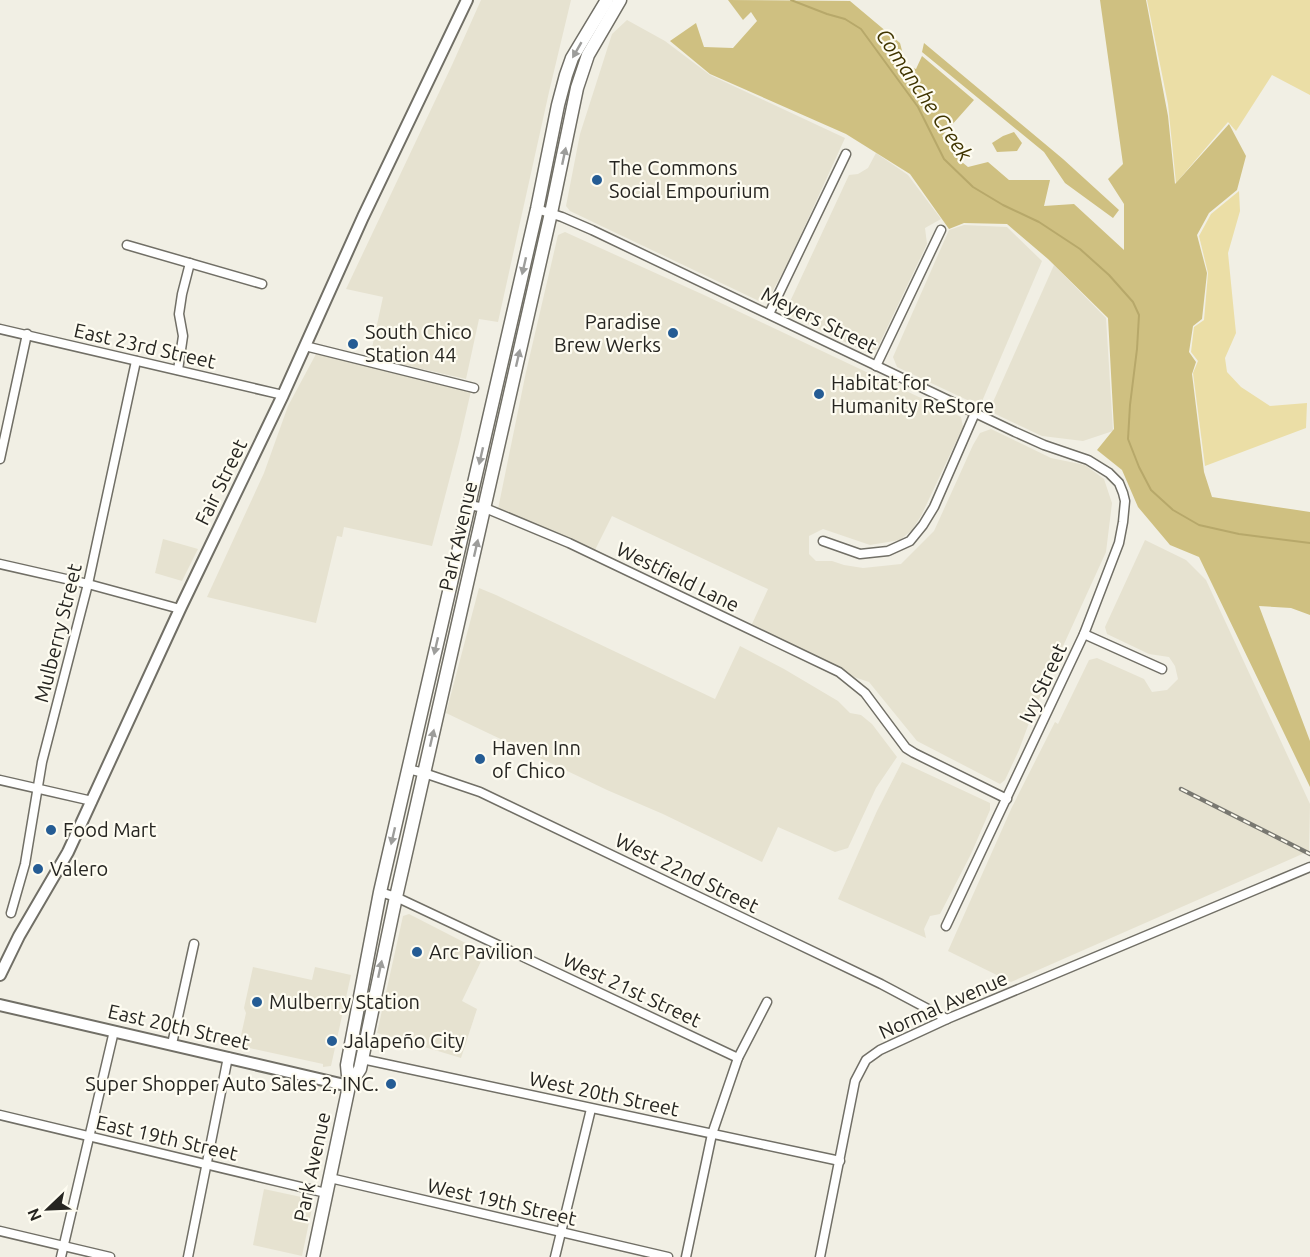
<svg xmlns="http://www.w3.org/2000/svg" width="1310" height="1257" viewBox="0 0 1310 1257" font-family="Ubuntu,sans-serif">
<rect width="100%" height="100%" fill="#f1efe4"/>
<g fill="#e6e2d0">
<path d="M481,0H571L549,92L498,322L479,319L466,379L370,357L383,297L346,289L452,65Z"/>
<path d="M627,20L665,41L710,75L845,138L787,265L767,301H759L570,211L566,206L580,134L612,34Z"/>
<path d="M876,153L908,175L941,219L925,228L927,244L877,349L868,353L791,316L788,306L849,175L858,174L868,168Z"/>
<path d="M964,225L1007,227L1042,261L980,406L897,367L893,357L949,230Z"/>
<path d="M565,232L704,295L961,417L963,427L921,516L912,530L900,540L870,545L823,529L809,536V554L816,561H832L844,565L863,568L901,564L934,531L973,445L980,433L991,429L1051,458L1085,465L1104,479L1112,503L1106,552L1033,712L1019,750L1005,780L1000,784L917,741L869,682L854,677L752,624L768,589L612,516L593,554L498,509L526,372L558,235Z"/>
<path d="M1054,265L1106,318L1113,431L1083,441L1042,436L989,411Z"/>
<path d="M316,354L471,391L459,443L432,546L344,527L342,537L337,536L316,623L207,597L264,473L288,406Z"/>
<path d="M163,539L198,549L182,581L155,573Z"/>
<path d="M1145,540L1186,560L1206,580L1310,804L1309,851L1011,982L948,951L1012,807L1055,722L1058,724L1089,660L1097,658L1144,679L1152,692L1167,690L1178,679L1175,666L1169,657L1149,654L1107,634L1105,627Z"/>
<path d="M479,588L496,595L715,699L740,646L784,669L838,701L850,713L861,715L872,724L897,757L876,788L848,848L835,852L778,827L762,862L663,814L607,790L446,713Z"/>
<path d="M902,762L990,803V810L971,854L940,914L930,916L924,929L926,938L838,899L877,811Z"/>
<path d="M409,914L485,953L462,1001L477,1009L461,1058L418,1045V1044L377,1033L403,916Z"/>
<path d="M253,967L312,980L315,967L351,975L331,1066L323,1067V1064L245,1047L246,1041L240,1040L246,1013L244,1008Z"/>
<path d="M264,1189L306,1198L312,1208L302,1256L253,1245Z"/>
</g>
<g fill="#ebdea6">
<path d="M1147,0H1310V95L1272,75L1236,131L1228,122L1176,183L1168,104Z"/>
<path d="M1239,191L1240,211L1228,253L1236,333L1225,358L1227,372L1241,387L1270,406L1307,403L1306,428L1205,466L1193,373L1198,361L1191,352L1194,327L1204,320L1208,273L1199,236L1211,214Z"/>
</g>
<g fill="#cfc081">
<path d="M728,0L850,1L900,43L906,66L916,69L922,56L974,100L942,136L957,158L968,167L988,162L1009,180H1050L1044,206L1074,204L1124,250V204L1108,179L1123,164L1100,0H1146L1168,116L1175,184L1229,124L1246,156L1237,190L1209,213L1197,235L1207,273L1202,319L1193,326L1189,352L1196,362L1192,374L1204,472L1212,497L1310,512V615L1291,608L1259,606L1310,741V787L1199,557L1170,545L1138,507L1122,470L1097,450L1114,429L1108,318L1048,259L1007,224L964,223L949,229L910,174L846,134L710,74L670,41L696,23L704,47L733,48L757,21L751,12L743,20Z"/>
<path d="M924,43L1063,159L1119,210L1113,218L1065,183L1044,152L922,52Z"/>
<path d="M1014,132L1022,143L1017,151L997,152L992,143L1003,136Z"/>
</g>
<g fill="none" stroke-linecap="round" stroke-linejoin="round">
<path stroke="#b7a86a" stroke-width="2" d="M791,0L827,14L845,19L861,29L918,107L944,159L973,187L1003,205L1039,222L1080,249L1109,275L1133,302L1139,315L1137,349L1130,405L1128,439L1139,467L1151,490L1173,510L1199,525L1239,534L1310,543"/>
<g stroke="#716f66" stroke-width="11">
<g id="minor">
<path d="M537,209L562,217L592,230L1015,432L1044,445L1088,460L1109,473L1119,483L1123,493L1125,501L1123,522L1119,543L1084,634L946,926"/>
<path d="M127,245L262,284"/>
<path d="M769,314L846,154"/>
<path d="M0,329L283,395"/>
<path d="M305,346L474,388"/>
<path d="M876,366L941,230"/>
<path d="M178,370L183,336L179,314L182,294L190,263"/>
<path d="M0,459L27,334"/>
<path d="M469,505L485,508L569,543L839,672L865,693L906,748L914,753L1007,799"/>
<path d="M823,541L860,554L888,551L910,541L923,525L934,507L975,413"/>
<path d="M0,564L88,584L180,609"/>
<path d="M1084,634L1162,669"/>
<path d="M408,769L424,773L480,792L881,984L947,1019"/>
<path d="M0,780L92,801"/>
<path d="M380,892L396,897L738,1058"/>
<path d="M11,913L25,864L42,762L88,584L136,361"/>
<path d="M172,1044L194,944"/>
<path d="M362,1059L840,1161"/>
<path d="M0,1115L326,1193"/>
<path d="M330,1178L668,1257"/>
<path d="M0,1231L110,1257"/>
<path d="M61,1257L114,1031"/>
<path d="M188,1257L228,1057"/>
<path d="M555,1257L591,1109"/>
<path d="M686,1257L712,1134L738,1058L767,1002"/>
<path d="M820,1257L855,1081L866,1060L880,1050L947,1019L1310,867"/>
</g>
</g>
<g stroke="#716f66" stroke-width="14">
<g id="tertiary">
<path d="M0,975L19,936L68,852L180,609L283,395L363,217L467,0"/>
<path d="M0,1005L349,1086"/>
</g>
</g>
<g stroke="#716f66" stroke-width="15">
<g id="secondary">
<path d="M349,1086L360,1069L396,897L551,213L577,88L588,55L620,0"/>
<path d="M313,1257L349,1086L347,1065L380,892L537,209L558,105L566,75L572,58L607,0"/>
</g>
</g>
<use href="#minor" stroke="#fff" stroke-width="8"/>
<use href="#tertiary" stroke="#fff" stroke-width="10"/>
<use href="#secondary" stroke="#fff" stroke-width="12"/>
<g stroke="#797871" stroke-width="4.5">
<path id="rail" d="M1181,789L1310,854"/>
</g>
<use href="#rail" stroke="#fefcf1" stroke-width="2" stroke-dasharray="7" stroke-linecap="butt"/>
</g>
<defs><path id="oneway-solid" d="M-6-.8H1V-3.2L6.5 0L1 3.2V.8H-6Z" transform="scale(1.5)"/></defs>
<g fill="#9d9d9b">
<use href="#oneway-solid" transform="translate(577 50) rotate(120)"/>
<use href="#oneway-solid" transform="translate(564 156) rotate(-78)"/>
<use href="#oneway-solid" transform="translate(524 266) rotate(103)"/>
<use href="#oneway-solid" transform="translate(518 358) rotate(-77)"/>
<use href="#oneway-solid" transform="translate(481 456) rotate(103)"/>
<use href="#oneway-solid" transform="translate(476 548) rotate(-77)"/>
<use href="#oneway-solid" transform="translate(436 646) rotate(103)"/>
<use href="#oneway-solid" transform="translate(432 738) rotate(-77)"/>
<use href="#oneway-solid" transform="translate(393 836) rotate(103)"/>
<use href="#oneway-solid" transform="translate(380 969) rotate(-78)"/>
</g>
<g fill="#255c94" stroke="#fefcf1" stroke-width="2">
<circle cx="597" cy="180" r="6"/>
<circle cx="673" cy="333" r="6"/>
<circle cx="353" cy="344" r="6"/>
<circle cx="819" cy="394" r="6"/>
<circle cx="480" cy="759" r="6"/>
<circle cx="51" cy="830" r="6"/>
<circle cx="38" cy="869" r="6"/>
<circle cx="417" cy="952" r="6"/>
<circle cx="257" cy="1002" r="6"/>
<circle cx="332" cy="1041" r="6"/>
<circle cx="391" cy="1084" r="6"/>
</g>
<g text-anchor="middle" stroke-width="4.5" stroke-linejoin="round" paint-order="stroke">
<g font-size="20" fill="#262521" stroke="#fefcf1" text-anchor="start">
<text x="609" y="175">The Commons<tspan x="609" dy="23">Social Empourium</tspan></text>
<text x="661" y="329" text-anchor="end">Paradise<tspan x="661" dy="23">Brew Werks</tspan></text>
<text x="365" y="339">South Chico<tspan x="365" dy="23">Station 44</tspan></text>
<text x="831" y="390">Habitat for<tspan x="831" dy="23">Humanity ReStore</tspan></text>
<text x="492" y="755">Haven Inn<tspan x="492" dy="23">of Chico</tspan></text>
<text x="63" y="837">Food Mart</text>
<text x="50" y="876">Valero</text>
<text x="429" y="959">Arc Pavilion</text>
<text x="269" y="1009">Mulberry Station</text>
<text x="344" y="1048">Jalapeño City</text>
<text x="379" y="1091" text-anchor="end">Super Shopper Auto Sales 2, INC.</text>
</g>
<g font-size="20" fill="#262521" stroke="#fefcf1">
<text transform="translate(819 320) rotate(26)" y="7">Meyers Street</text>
<text transform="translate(145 346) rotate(13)" y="7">East 23rd Street</text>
<text transform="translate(221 482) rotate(-64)" y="7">Fair Street</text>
<text transform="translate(458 536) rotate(-77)" y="7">Park Avenue</text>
<text transform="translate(678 577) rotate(26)" y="7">Westfield Lane</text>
<text transform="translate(58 633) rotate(-76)" y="7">Mulberry Street</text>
<text transform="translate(1043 683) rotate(-65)" y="7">Ivy Street</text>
<text transform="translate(687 873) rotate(26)" y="7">West 22nd Street</text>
<text transform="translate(632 990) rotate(25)" y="7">West 21st Street</text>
<text transform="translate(943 1005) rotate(-24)" y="7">Normal Avenue</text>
<text transform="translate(179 1027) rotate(13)" y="7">East 20th Street</text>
<text transform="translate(604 1094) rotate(12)" y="7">West 20th Street</text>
<text transform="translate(167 1138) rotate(13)" y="7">East 19th Street</text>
<text transform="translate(312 1167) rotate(-78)" y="7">Park Avenue</text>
<text transform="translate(502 1202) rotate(13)" y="7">West 19th Street</text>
</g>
<g font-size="21" font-style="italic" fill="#403500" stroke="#fefcf1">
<text transform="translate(924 95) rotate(56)" y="7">Comanche Creek</text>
</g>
</g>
<g transform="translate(48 1209) rotate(247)" stroke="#fefcf1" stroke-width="4.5" paint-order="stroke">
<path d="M0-4.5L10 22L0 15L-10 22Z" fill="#262521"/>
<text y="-9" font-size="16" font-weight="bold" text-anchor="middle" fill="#262521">N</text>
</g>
</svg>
